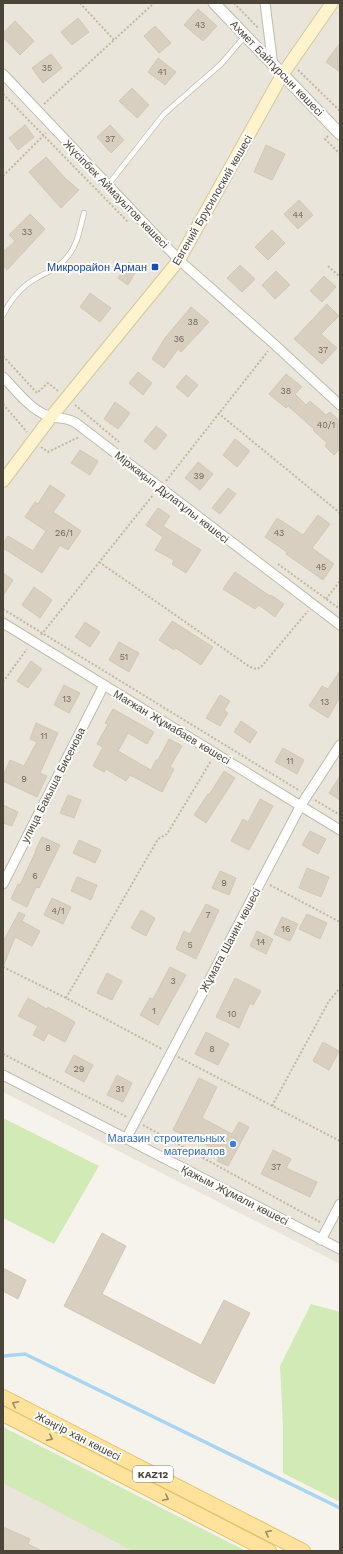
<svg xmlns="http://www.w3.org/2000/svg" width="343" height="1554" viewBox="0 0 343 1554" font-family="'Work Sans',sans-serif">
<rect width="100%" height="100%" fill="#f6f3ec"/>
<g fill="#eae5da">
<path d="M3,3H340V1264L3,1092Z"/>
<path d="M3,1451L183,1551H3Z"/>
</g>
<g fill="#d2eab5">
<path d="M3,1118L99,1166L54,1244L3,1218Z"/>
<path d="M311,1304L340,1312V1502L283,1473V1426L280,1366Z"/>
<path d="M3,1427L246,1551H133L3,1483Z"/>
</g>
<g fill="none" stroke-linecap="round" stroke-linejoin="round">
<path stroke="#a9d4f2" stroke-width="3.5" d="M3,1356L25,1354L340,1508"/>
</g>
<g fill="#d8cfc1" stroke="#d3c7b4">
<path d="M198,9L217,26L203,41L184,25Z"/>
<path d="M78,18L89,32L72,45L61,32Z"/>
<path d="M15,21L34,41L20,55L3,37V33Z"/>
<path d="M155,26L171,43L159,53L144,36Z"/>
<path d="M340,43V72L326,62Z"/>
<path d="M51,54L62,68L43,83L32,68Z"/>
<path d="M158,58L176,72L165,85L148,72Z"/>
<path d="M132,88L149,105L137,118L119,101Z"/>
<path d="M25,125L34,137L18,150L9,138Z"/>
<path d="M110,125L124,140L111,153L97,137Z"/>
<path d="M266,145L285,154L272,180L254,172Z"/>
<path d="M46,157L66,179L79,190L61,208L29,172Z"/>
<path d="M299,200L313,215L298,229L284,214Z"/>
<path d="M30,214L45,229L7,270L3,265V252L15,241L9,235Z"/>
<path d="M272,230L285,243L268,260L255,247Z"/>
<path d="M129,262L138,268L128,285L118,278Z"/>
<path d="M240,265L255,279L242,292L227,278Z"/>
<path d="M276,271L290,285L275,299L262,285Z"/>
<path d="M324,276L336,287L322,302L310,291Z"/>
<path d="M90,293L111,308L100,322L80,307Z"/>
<path d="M327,304L339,316L321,334L337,348L322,364L294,339Z"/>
<path d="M191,307L209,322L181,352L178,349L164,368L152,359L165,338Z"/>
<path d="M138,372L152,383L143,395L129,383Z"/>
<path d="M286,374L302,387L295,394L306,405L310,401L326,415L330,412L340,421V449L334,455L325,446L327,443L313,430L314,429L288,406L286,408L269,394Z"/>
<path d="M186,375L198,385L188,397L176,387Z"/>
<path d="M115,402L130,413L118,429L104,419Z"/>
<path d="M156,426L167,435L155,450L144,441Z"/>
<path d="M235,439L250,451L237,467L223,455Z"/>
<path d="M80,450L98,461L90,475L71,463Z"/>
<path d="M198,462L213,474L200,490L185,478Z"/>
<path d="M50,485L65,495L53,512L81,531L68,550L60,545L42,573L3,548V544L8,536L33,551L46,531L25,517L35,502L38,504Z"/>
<path d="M228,488L236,494L220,514L212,508Z"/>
<path d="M158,508L170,516L163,526L201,550L186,573L172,564L174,560L155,550L163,537L146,525Z"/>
<path d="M318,515L330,524L312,548L334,564L323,580L286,554L287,552L265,537L277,518L303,535Z"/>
<path d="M235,572L270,596L271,595L284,604L275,617L259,605L255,609L223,589Z"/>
<path d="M3,573L13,580L3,596Z"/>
<path d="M34,587L52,600L40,618L22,605Z"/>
<path d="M172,621L213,647L201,665L176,648L174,650L159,640Z"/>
<path d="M85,622L100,632L90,647L75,637Z"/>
<path d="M119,642L139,653L129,672L109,660Z"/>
<path d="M31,661L42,669L28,688L17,681Z"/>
<path d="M340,671V697L328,718L309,706L322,686L328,689Z"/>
<path d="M64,685L80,693L69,713L54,705Z"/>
<path d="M220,695L230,701L224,710L228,713L220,726L206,718Z"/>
<path d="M113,709L154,732L147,744L128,733L118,751L151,770L156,760H158L169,739L182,746L170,767L174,769L162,792L130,775L126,781L106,769L104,772L93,766L103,747L97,744L108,724L105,723Z"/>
<path d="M241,721L257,732L250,743L234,732Z"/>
<path d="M36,723L58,733L40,773L47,776L37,797L3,781V776L10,760L24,766L37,742L30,739Z"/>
<path d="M283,748L304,760L297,774L275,762Z"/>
<path d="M224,771L235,778L206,823L194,815L208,794L209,795Z"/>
<path d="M340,776V800L329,793Z"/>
<path d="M68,795L81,800L74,818L60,813Z"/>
<path d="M260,799L273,806L249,850L231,841L243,819L248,822Z"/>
<path d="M3,805L18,812L12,826L3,823Z"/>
<path d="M310,831L326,839L318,854L302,845Z"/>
<path d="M42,837L60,845L39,888L36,887L27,907L11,899L18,884L20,885L36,851H35Z"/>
<path d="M79,840L101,850L95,863L73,853Z"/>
<path d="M307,868L329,877L321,897L299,888Z"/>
<path d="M220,871L236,878L229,895L212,888Z"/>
<path d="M77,877L97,885L91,900L71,891Z"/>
<path d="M52,898L71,907L63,924L44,915Z"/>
<path d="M206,904L219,910L196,959L176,949L184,931L190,934Z"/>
<path d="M141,910L155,918L146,936L131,928Z"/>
<path d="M19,912L25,915L22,921L40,931L32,946L15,937L3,967V942Z"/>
<path d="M307,914L327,923L320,939L299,929Z"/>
<path d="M282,917L298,924L290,941L274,934Z"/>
<path d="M257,931L273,939L266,954L250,946Z"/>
<path d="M170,967L186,975L158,1025L140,1015L150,998L153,999Z"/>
<path d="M107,973L122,981L112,1000L97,993Z"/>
<path d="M235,978L261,991L253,1005L250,1003L239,1028L216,1017Z"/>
<path d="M28,998L47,1009L48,1007L75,1022L65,1042L48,1033L44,1041L33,1035L38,1026L18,1016Z"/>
<path d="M206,1032L229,1044L218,1065L195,1054Z"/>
<path d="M323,1042L339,1051L329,1070L313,1061Z"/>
<path d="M74,1055L93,1065L84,1082L65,1072Z"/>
<path d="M117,1075L132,1083L123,1102L107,1095Z"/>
<path d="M199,1078L217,1087L202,1118L232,1134L239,1122L249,1127L228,1166L217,1161L221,1153L190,1136L189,1138L173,1130Z"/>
<path d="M273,1150L291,1159L286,1168L317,1182L310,1197L261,1174Z"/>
<path d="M102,1233L126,1246L102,1294L201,1345L224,1300L250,1313L214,1384L64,1306Z"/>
<path d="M3,1268L26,1280L18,1299L3,1291Z"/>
<path d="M3,1527L30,1539L28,1544L42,1551H3Z"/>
</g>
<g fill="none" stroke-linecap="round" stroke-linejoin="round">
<g stroke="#c2bbae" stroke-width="6">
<g id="service">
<path d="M108,185L164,114L221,64L245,36"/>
<path d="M3,315C10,301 21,287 35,279C47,272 59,268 68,256C78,244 80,228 84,213"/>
</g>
</g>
<g stroke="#c2bbae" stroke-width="11">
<g id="minor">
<path d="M265,3L273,66"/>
<path d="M3,74L179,260L274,344L340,405"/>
<path d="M3,377C16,390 29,408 46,415C56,420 66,416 76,423L340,625"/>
<path d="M3,623L340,830"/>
<path d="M3,884L104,685"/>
<path d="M3,1075L340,1249"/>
<path d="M126,1139L301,805L340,745"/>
<path d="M321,1240L340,1204"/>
</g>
</g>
<g stroke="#c2bbae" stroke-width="13">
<path id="tertiary" d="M214,3L340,134"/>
</g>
<g stroke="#d6c79b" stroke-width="14">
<path id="secondary" d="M3,481L51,417L179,260L282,75L332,3"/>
</g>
<g stroke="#e6c16a" stroke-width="16">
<g id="primary">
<path d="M3,1397L303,1551"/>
<path d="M3,1414L269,1551"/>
</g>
</g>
<g stroke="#c4b79f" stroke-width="2" stroke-dasharray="2 2" stroke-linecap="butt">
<path d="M80,3L114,40L154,3"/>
<path d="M234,3L259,29"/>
<path d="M298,70L340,111"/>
<path d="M3,94L128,222"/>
<path d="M44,104L114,40"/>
<path d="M328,136L325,139L340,154"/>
<path d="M3,176L46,133"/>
<path d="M328,266L340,277"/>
<path d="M3,356L37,393L48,383L58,391"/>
<path d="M3,404L27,432"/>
<path d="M75,405L119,442"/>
<path d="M218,413L340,513"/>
<path d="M41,447L48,452L79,437"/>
<path d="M166,481L268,351"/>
<path d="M99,562L250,667L257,669L261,667L308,611"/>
<path d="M278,564L340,609"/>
<path d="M326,599L340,581"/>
<path d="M3,609L300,791"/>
<path d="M41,635L153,495"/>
<path d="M3,682L27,649"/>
<path d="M315,800L340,815"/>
<path d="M270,885L340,922"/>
<path d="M3,967L66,998L162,1049"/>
<path d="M66,998L158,839L167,834L211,761"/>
<path d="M3,1054L127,1117"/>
<path d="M178,1057L340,1141"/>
<path d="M272,1106L329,1001L340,988"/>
<path d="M143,1125L320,1222"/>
</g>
<use href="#service" stroke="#fff" stroke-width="4.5"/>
<use href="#minor" stroke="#fff" stroke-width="9"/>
<use href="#tertiary" stroke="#fff" stroke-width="11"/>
<use href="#secondary" stroke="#fff3cd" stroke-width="12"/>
<use href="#primary" stroke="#ffe39c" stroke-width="14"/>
</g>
<defs><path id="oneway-chevron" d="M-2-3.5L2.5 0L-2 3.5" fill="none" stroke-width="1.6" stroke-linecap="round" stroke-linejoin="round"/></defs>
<g stroke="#9c8c66">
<use href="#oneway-chevron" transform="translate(15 1404) rotate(-153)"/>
<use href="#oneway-chevron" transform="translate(50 1438) rotate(27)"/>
<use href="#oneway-chevron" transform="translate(166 1498) rotate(27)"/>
<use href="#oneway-chevron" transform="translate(268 1533) rotate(-153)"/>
</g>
<rect fill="#1a4fb4" stroke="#fff" stroke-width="1.5" x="151" y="263" width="8" height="8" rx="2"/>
<circle fill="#3f7fe0" stroke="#fff" stroke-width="1.5" cx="233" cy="1144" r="4"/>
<g text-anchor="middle" stroke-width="4" stroke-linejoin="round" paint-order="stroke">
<g font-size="9" fill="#6e675b">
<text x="200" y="28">43</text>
<text x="47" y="71">35</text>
<text x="162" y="75">41</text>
<text x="110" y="142">37</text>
<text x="298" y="218">44</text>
<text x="27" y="235">33</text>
<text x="193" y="325">38</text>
<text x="179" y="342">36</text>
<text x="323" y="353">37</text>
<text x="286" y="394">38</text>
<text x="326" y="428">40/1</text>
<text x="199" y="479">39</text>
<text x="64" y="536">26/1</text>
<text x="279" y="536">43</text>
<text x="321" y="570">45</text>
<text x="124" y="660">51</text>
<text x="67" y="702">13</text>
<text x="325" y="705">13</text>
<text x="44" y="739">11</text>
<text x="290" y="764">11</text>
<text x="24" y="782">9</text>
<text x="48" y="851">8</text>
<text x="35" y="879">6</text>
<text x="224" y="886">9</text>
<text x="58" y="914">4/1</text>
<text x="208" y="918">7</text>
<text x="286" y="932">16</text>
<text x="261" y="945">14</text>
<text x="190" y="948">5</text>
<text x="173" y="984">3</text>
<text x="154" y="1014">1</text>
<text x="232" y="1017">10</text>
<text x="212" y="1052">8</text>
<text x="79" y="1072">29</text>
<text x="120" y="1092">31</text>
<text x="276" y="1170">37</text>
</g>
<rect fill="#fff" stroke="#817c74" stroke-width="1" x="133" y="1466" width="40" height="16" rx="3"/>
<g font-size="10" font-weight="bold" fill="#4b4439">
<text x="153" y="1478">KAZ12</text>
</g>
<g font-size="11" fill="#4b4439" stroke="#fff">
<text transform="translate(277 68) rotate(46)" y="4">Ахмет Байтұрсын көшесі</text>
<text transform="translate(116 194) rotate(46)" y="4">Жүсіпбек Аймауытов көшесі</text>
<text transform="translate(212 200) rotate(-60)" y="4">Евгений Брусилоский көшесі</text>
<text transform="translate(172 497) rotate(38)" y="4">Міржақып Дұлатұлы көшесі</text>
<text transform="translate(172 727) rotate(31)" y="4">Мағжан Жұмабаев көшесі</text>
<text transform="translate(53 785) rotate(-63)" y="4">улица Бакыша Бисенова</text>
<text transform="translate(230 940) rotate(-62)" y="4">Жұмата Шанин көшесі</text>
<text transform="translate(235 1195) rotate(27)" y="4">Қажым Жұмали көшесі</text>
<text transform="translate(78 1436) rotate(27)" y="4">Жәңгір хан көшесі</text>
</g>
<g font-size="11" fill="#164399" stroke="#fff" text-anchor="end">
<text x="147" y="271">Микрорайон Арман</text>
</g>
<g font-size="11" fill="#366cbe" stroke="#fff" text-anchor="end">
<text x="225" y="1142">Магазин строительных<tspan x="225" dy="13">материалов</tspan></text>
</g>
</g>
<rect width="343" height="1554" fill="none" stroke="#4b4439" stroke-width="8"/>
</svg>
